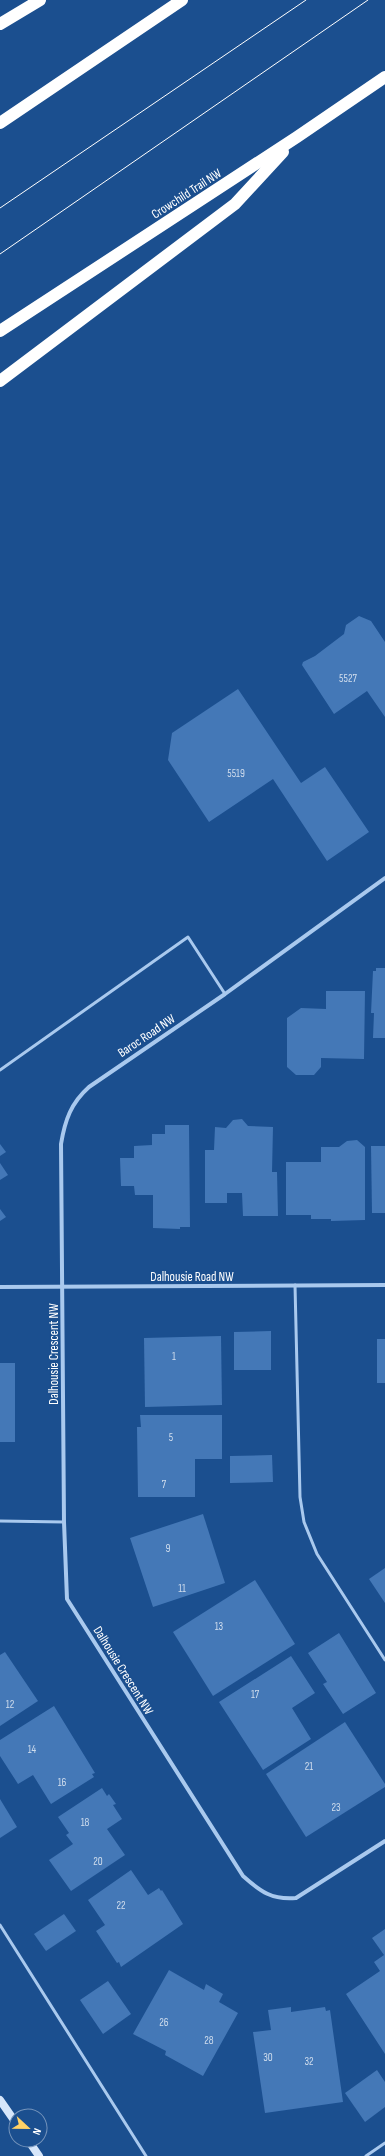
<svg xmlns="http://www.w3.org/2000/svg" width="385" height="2156" viewBox="0 0 385 2156" font-family="'Sofia Sans Condensed',sans-serif">
<rect width="100%" height="100%" fill="#1b4f8f"/>
<g fill="#4478b7">
<path d="M359,616L371,621L385,642V717L367,691L334,714L302,665L303,662L315,656L344,634L346,625Z"/>
<path d="M238,689L301,783L325,767L369,832L327,861L273,779L209,822L168,760L172,733Z"/>
<path d="M376,968H385V1038H373L374,1013H371L373,971H376Z"/>
<path d="M326,991H365L364,1059L321,1058V1067L314,1075H296L287,1067V1018L301,1008L326,1009Z"/>
<path d="M242,1119L248,1126L273,1127L272,1172H277L278,1216H243L242,1193H227V1203H205V1150H214L215,1127L226,1128L233,1120Z"/>
<path d="M165,1125H189L190,1227H180V1229L153,1228V1195H135L134,1186H121L120,1158H134V1146L152,1145V1134H165Z"/>
<path d="M357,1140L365,1147V1220L331,1221V1219H311V1215H286V1162H321V1147H339L347,1141Z"/>
<path d="M0,1144L6,1152L0,1156Z"/>
<path d="M371,1146H385V1213H372Z"/>
<path d="M0,1163L8,1175L0,1180Z"/>
<path d="M0,1209L6,1217L0,1221Z"/>
<path d="M271,1331V1370H234V1332Z"/>
<path d="M221,1336L222,1405L145,1407L144,1338Z"/>
<rect x="377" y="1339" width="8" height="44"/>
<rect x="0" y="1363" width="15" height="79"/>
<path d="M140,1415H222V1459H195V1497H138L137,1427H141Z"/>
<path d="M272,1455L273,1482L230,1483V1456Z"/>
<path d="M203,1514L225,1583L153,1607L130,1538Z"/>
<path d="M385,1568V1603L369,1579Z"/>
<path d="M255,1580L295,1644L213,1696L173,1632Z"/>
<path d="M339,1633L376,1693L343,1714L323,1684L327,1682L308,1653Z"/>
<path d="M5,1652L38,1701L0,1726V1655Z"/>
<path d="M291,1656L315,1693L292,1708L311,1739L263,1770L219,1702Z"/>
<path d="M54,1706L95,1773L92,1774L94,1777L51,1804L33,1775L18,1784L0,1756V1740Z"/>
<path d="M345,1722L385,1784V1787L306,1837L266,1774Z"/>
<path d="M102,1788L107,1796L109,1794L116,1804L113,1805L122,1819L107,1829L125,1855L71,1891L49,1860L73,1844L66,1835L69,1833L58,1817Z"/>
<path d="M0,1799L17,1827L0,1838Z"/>
<path d="M131,1870L148,1895L159,1888L161,1891L162,1890L183,1924L121,1967L119,1962L117,1963L96,1931L105,1925L88,1900Z"/>
<path d="M64,1914L76,1931L46,1951L34,1934Z"/>
<path d="M385,1929V2054L346,1994L380,1971L374,1962L384,1955L372,1938Z"/>
<path d="M169,1970L204,1990L206,1984L223,1994L219,2002L238,2013L203,2076L165,2055L166,2051L133,2034Z"/>
<path d="M108,1981L131,2014L103,2034L80,2000Z"/>
<path d="M291,2007V2012L325,2007L326,2011L330,2010L343,2102L265,2113L253,2032L271,2030L268,2010Z"/>
<path d="M377,2070L385,2082V2107L365,2122L345,2093Z"/>
</g>
<g fill="none" stroke-linecap="round" stroke-linejoin="round">
<g stroke="#a9c9ee" stroke-width="3">
<path d="M0,1070L188,937L225,994"/>
<path d="M295,1285L300,1497L304,1522L317,1554L385,1660"/>
<path d="M0,1521L64,1522"/>
<path d="M0,1925L146,2156"/>
<path d="M366,2156L385,2143"/>
</g>
<g stroke="#a9c9ee" stroke-width="4">
<path d="M385,878L225,994L89,1087C71,1103 65,1120 61,1144L64,1522L67,1599L243,1876C261,1892 272,1900 296,1898L385,1841"/>
<path d="M0,1287L385,1285"/>
</g>
<g stroke="#d6e6fa" stroke-width="8">
<path d="M0,2100L16,2123"/>
<path d="M28,2140L39,2156"/>
</g>
<g stroke="#fff" stroke-width="12">
<path d="M0,24L40,0"/>
<path d="M0,123L182,0"/>
<path d="M0,331L297,137L385,77"/>
<path d="M0,381L235,204L283,152"/>
</g>
<g stroke="#fff" stroke-width="1">
<path d="M0,208L306,0"/>
<path d="M0,254L368,0"/>
</g>
</g>
<g text-anchor="middle" stroke-width="3.5" stroke-linejoin="round" paint-order="stroke">
<g font-size="11" fill="#d0dded">
<text x="348" y="682">5527</text>
<text x="236" y="777">5519</text>
<text x="174" y="1360">1</text>
<text x="171" y="1441">5</text>
<text x="164" y="1488">7</text>
<text x="168" y="1552">9</text>
<text x="182" y="1592">11</text>
<text x="219" y="1630">13</text>
<text x="255" y="1698">17</text>
<text x="10" y="1708">12</text>
<text x="32" y="1753">14</text>
<text x="309" y="1770">21</text>
<text x="62" y="1786">16</text>
<text x="336" y="1811">23</text>
<text x="85" y="1826">18</text>
<text x="98" y="1865">20</text>
<text x="121" y="1909">22</text>
<text x="164" y="2026">26</text>
<text x="209" y="2044">28</text>
<text x="268" y="2061">30</text>
<text x="309" y="2065">32</text>
</g>
<g font-size="13" fill="#fff" stroke="#1b4f8f">
<text transform="translate(186 193) rotate(-33)" y="5">Crowchild Trail NW</text>
<text transform="translate(146 1035) rotate(-34)" y="5">Baroc Road NW</text>
<text x="192" y="1281">Dalhousie Road NW</text>
<text transform="translate(53 1354) rotate(-90)" y="5">Dalhousie Crescent NW</text>
<text transform="translate(124 1670) rotate(58)" y="5">Dalhousie Crescent NW</text>
</g>
</g>
<g transform="translate(28 2128) rotate(112)"><circle r="19" fill="#1b4f8f" stroke="#7695bc"/>
<path d="M0-3L7 15L0 10L-7 15Z" fill="#ffd166"/>
<text y="-6" font-size="11" font-weight="bold" text-anchor="middle" fill="#ffffff">N</text>
</g>
</svg>
